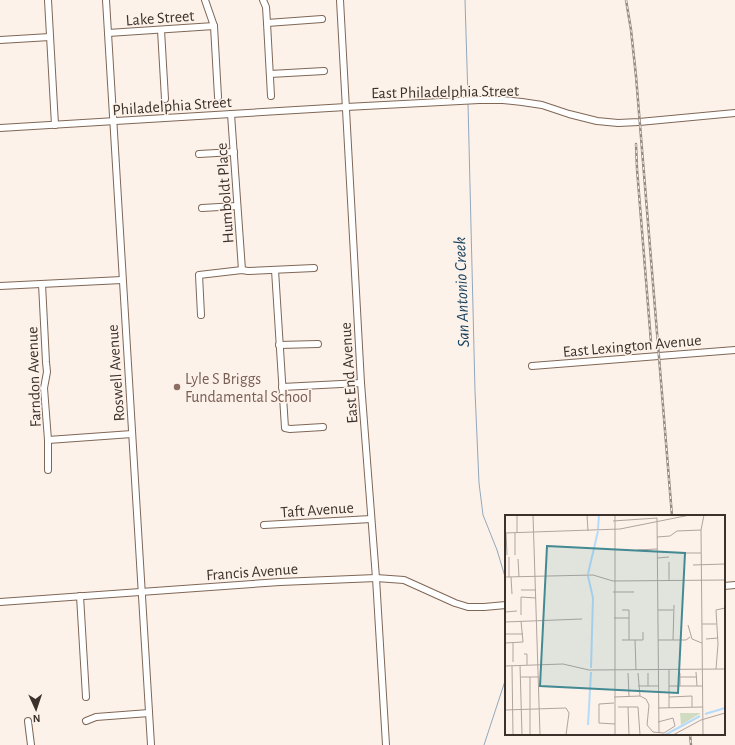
<svg xmlns="http://www.w3.org/2000/svg" width="735" height="745" viewBox="0 0 735 745" font-family="'Alegreya Sans',sans-serif">
<rect width="100%" height="100%" fill="#fdf2ea"/>
<g fill="none" stroke-linecap="round" stroke-linejoin="round">
<g stroke="#91a8bc" stroke-width="1">
<path d="M465,0L468,98"/>
<path d="M468,103L475,391L479,483L483,515L497,550L506,580"/>
<path d="M484,745L506,678"/>
</g>
<g stroke="#7f6756" stroke-width="8">
<g id="minor">
<path d="M48,0L55,125"/>
<path d="M106,0L151,745"/>
<path d="M205,0L214,26L218,97"/>
<path d="M263,0L266,7L267,23L271,96"/>
<path d="M340,0L361,383L376,578L386,745"/>
<path d="M267,23L322,19"/>
<path d="M161,30L165,99"/>
<path d="M108,33L214,26"/>
<path d="M0,40L50,37"/>
<path d="M270,74L324,71"/>
<path d="M231,114L242,270"/>
<path d="M0,128L346,107L479,100H503L522,102L542,105L569,114L597,121L618,123L639,122L735,113"/>
<path d="M199,154L234,152"/>
<path d="M202,208L237,206"/>
<path d="M275,270L285,428L290,429L323,427"/>
<path d="M42,284L46,362L47,372L44,388L48,440V470"/>
<path d="M0,286L122,280"/>
<path d="M201,315L199,275L242,270L248,271L314,268"/>
<path d="M279,345L318,344"/>
<path d="M532,366L735,350"/>
<path d="M282,387L361,383"/>
<path d="M48,440L132,434"/>
<path d="M264,525L371,519"/>
<path d="M724,586L735,585"/>
<path d="M80,596L86,697"/>
<path d="M0,602L280,582L376,578L404,580L455,603L468,607H484L506,605"/>
<path d="M28,721L31,745"/>
<path d="M86,721L96,717L149,713"/>
</g>
</g>
<use href="#minor" stroke="#fff" stroke-width="6"/>
<g stroke="#968b83" stroke-width="2.5">
<g id="rail">
<path d="M626,0L631,30L636,76L672,516"/>
<path d="M636,144L637,169L651,342"/>
<path d="M690,734L691,745"/>
</g>
</g>
<use href="#rail" stroke="#fdf2ea" stroke-width="1" stroke-dasharray="3" stroke-linecap="butt"/>
</g>
<circle fill="#8d6e63" stroke="#fdf2ea" stroke-width="1.5" cx="177" cy="387" r="4"/>
<g text-anchor="middle" stroke-width="3" stroke-linejoin="round" paint-order="stroke">
<g font-size="16" fill="#3d322b" stroke="#fdf2ea">
<text transform="translate(160 17) rotate(-4)" y="6">Lake Street</text>
<text transform="translate(445 91) rotate(-1)" y="6">East Philadelphia Street</text>
<text transform="translate(172 105) rotate(-4)" y="6">Philadelphia Street</text>
<text transform="translate(224 193) rotate(-94)" y="6">Humboldt Place</text>
<text transform="translate(632 345) rotate(-5)" y="6">East Lexington Avenue</text>
<text transform="translate(115 373) rotate(-94)" y="6">Roswell Avenue</text>
<text transform="translate(348 373) rotate(-94)" y="6">East End Avenue</text>
<text transform="translate(33 377) rotate(-92)" y="6">Farndon Avenue</text>
<text transform="translate(317 509) rotate(-4)" y="6">Taft Avenue</text>
<text transform="translate(252 571) rotate(-4)" y="6">Francis Avenue</text>
</g>
<g font-size="16" fill="#785e54" stroke="#fdf2ea" text-anchor="start">
<text x="185" y="384">Lyle S Briggs<tspan x="185" dy="18">Fundamental School</tspan></text>
</g>
<g font-size="17" font-style="italic" fill="#113e5c" stroke="#fdf2ea">
<text transform="translate(461 292) rotate(-92)" y="6">San Antonio Creek</text>
</g>
</g>
<g transform="translate(505 515)">
<rect width="220" height="220" fill="#fdf2ea"/>
<path d="M175,198H196L176,210Z" fill="#cfdcc1"/>
<path fill="none" stroke="#b5dbfa" stroke-width="2" d="M93,14L94,0M83,59L93,16M83,61L88,83L86,153M200,199L220,193M83,210L86,157M160,220L195,201"/>
<path fill="none" stroke="#b0a59e" stroke-width="1" d="M12,0V18M28,0L35,220M82,0L83,16M110,0V220M123,0H142M108,6L152,3L154,218M0,18L115,14L185,0M1,18L2,40M10,18V40M152,22L165,21L172,16L196,15M132,35L152,34M175,38H196M4,42V62M152,43L164,42M13,44L14,62M164,47V66M188,50L220,49M0,62L88,60L108,66L220,65M6,62L7,79M16,75H31M108,77H129M117,95H124V125M153,95H168M0,97L12,96M16,100V82L31,83M109,103H124M0,107L77,104M197,109H211M183,110L187,124L197,128M0,119H18M201,124L213,123M117,125H138V117M130,125L131,155M153,125H181L185,122M168,125L169,90M0,128L18,127L16,106M8,128V147M19,139H22V150M15,150L17,220M0,151L58,149L84,155L220,154M7,151L8,220M164,154V193M211,154L213,129L211,95L220,93M191,157L192,171M123,158L124,181M133,158L135,181M143,158V171M175,158V171M16,162H34M25,162V220M175,162H192M133,171H153M164,171H198M109,182L135,181L141,184L144,190L142,210L148,217L159,218L170,211L168,203L153,207M164,182L187,181V192M109,188L94,189V208L110,209M113,192H133L135,220M123,192L124,220M153,193L198,192M0,195L61,193L64,198L61,220M168,220L196,205L220,198M198,220L196,15L199,0"/>
<path fill="#448a93" fill-opacity="0.15" stroke="#448a93" stroke-width="2" d="M42,31L180,38L173,178L35,171Z"/>
<rect width="220" height="220" fill="none" stroke="#3d322b" stroke-width="2"/>
</g>
<g transform="translate(36 709) rotate(177)" stroke="#fdf2ea" stroke-width="3" paint-order="stroke">
<path d="M0-3L7 15L0 10L-7 15Z" fill="#3d322b"/>
<text y="-6" font-size="11" font-weight="bold" text-anchor="middle" fill="#3d322b">N</text>
</g>
</svg>
